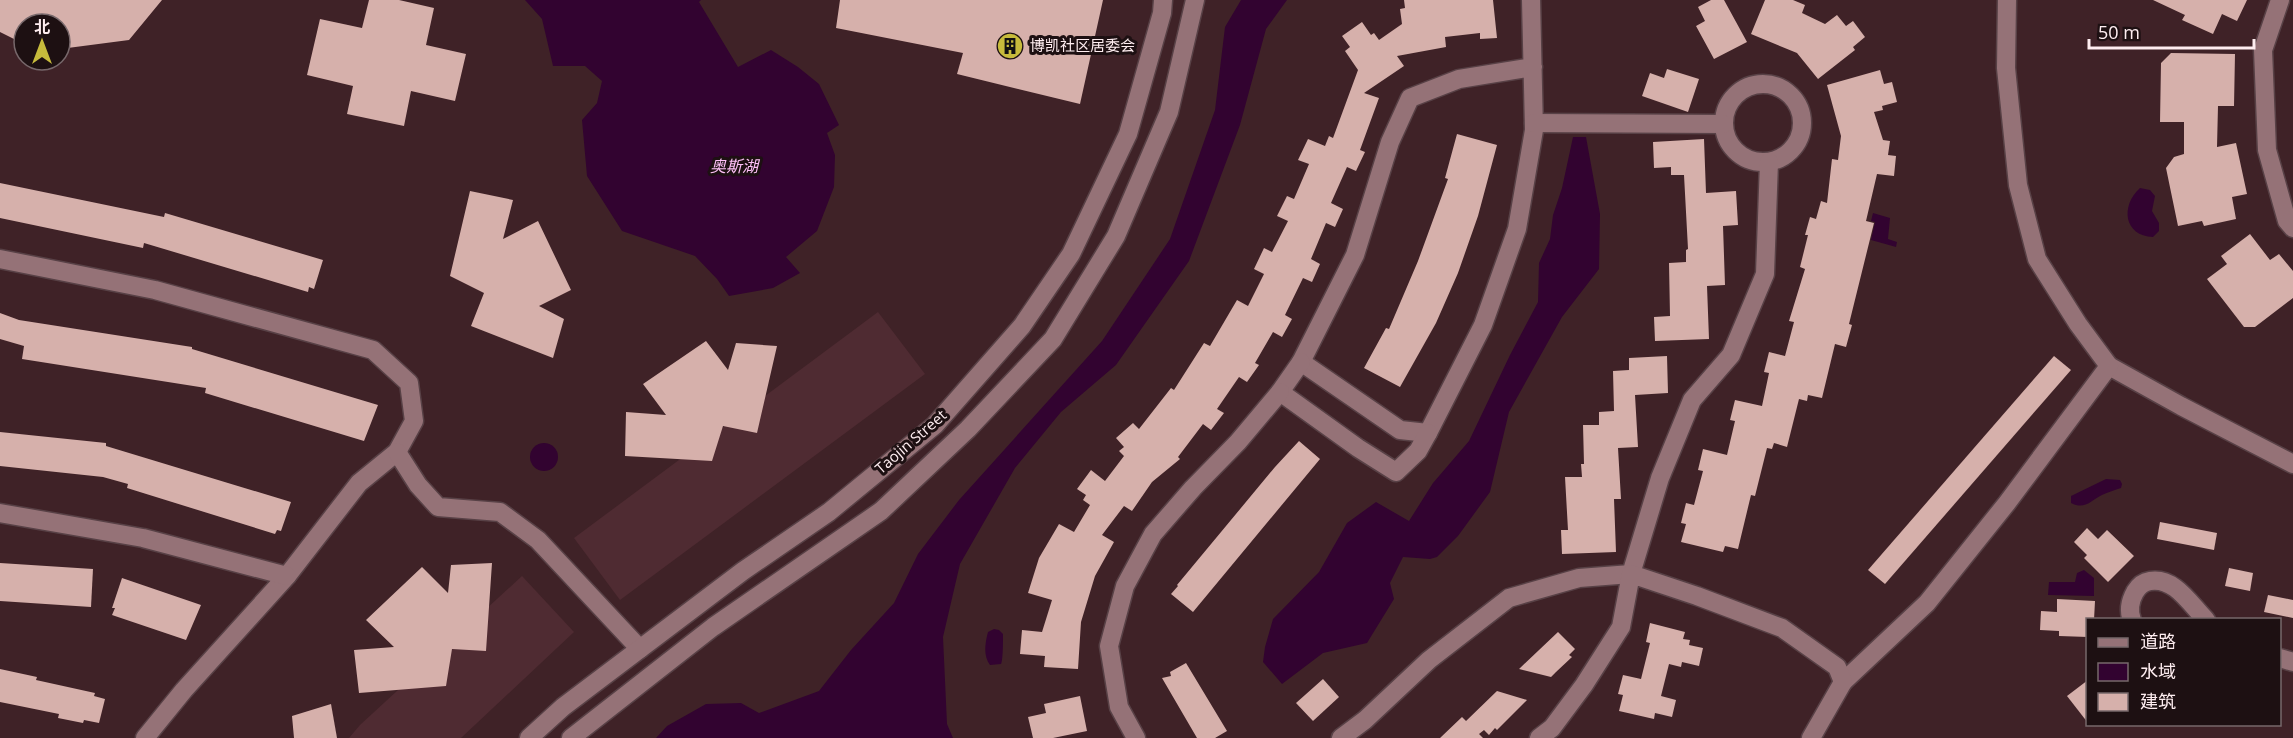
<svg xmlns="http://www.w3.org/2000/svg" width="2293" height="738" viewBox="0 0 2293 738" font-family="'Open Sans','Noto Sans SC',sans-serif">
<rect width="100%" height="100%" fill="#3f2227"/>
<g fill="#4f2b32">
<path d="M878,312L925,374L620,600L574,538Z"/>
<path d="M522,576L574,632L461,738H349L360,725Z"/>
</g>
<g fill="#320330">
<path d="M525,0H701L699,2L738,67L771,50L798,67L819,84L839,125L827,133L835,155L834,187L817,231L786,257L800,273L773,288L729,296L717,279L695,256L622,231L587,176L582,120L597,103L602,81L585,66H553L542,19Z"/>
<path d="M1241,0H1287L1266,29L1240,125L1189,261L1116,365L1061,412L1015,468L960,564L943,637L947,724L953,738H656L667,726L706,704L741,703L759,713L819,691L851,650L894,603L918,554L959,500L1102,341L1170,239L1215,110L1225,27Z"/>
<path d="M1573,137H1586L1600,214L1599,269L1562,317L1509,412L1490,492L1458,536L1437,557L1430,559L1403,557L1390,583L1394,599L1367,643L1323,653L1282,684L1263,662L1265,647L1273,619L1319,572L1347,523L1376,502L1409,521L1433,483L1469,441L1510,355L1538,302L1539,263L1550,239L1553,215L1562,188Z"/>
<path d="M2140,188L2150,190L2155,196L2152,211L2159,223V231L2153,237C2124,236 2120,206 2140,188Z"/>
<path d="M1873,213L1890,218L1888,239L1897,242L1896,247L1871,240L1875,222L1871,221Z"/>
<circle cx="544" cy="457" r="14"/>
<path d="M2106,479L2120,480L2122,484L2121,488C2115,490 2108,492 2102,495C2090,501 2085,510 2071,503V496Z"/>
<path d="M2084,570L2094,578V596L2048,595L2049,582H2075L2077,573Z"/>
<path d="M994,629L999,630L1003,634C1003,641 1003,660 1001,664L990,665C983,656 985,643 988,632Z"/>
</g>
<g fill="#d6b0ab">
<path d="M0,0H162L129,40L60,49V24H24V44L0,32Z"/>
<path d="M369,0H399L434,8L426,45L466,54L455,101L411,91L404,126L347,114L353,86L307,75L320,19L362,28Z"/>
<path d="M840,0H1103L1080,104L957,74L963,53L836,28Z"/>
<path d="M1404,0H1493L1497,38L1480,39V33L1445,37L1446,47L1397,56L1404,66L1364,93L1379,98L1360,150L1365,152L1356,171L1347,167L1331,203L1343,209L1335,227L1326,223L1311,259L1320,264L1312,282L1303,278L1285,315L1292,319L1282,337L1273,332L1255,363L1259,365L1247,382L1239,377L1217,409L1224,413L1211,430L1203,424L1178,457L1180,459L1152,482L1132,511L1124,506L1102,535L1114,542L1095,576L1081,622L1078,669L1044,667L1045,656L1020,654L1022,630L1042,632L1052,600L1028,593L1039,558L1059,524L1074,532L1090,505L1083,500L1086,495L1077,489L1091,470L1105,481L1124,456L1119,451L1124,447L1116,438L1133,423L1139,429L1171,388L1174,390L1204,343L1210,346L1237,300L1248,306L1264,274L1254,269L1264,248L1272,252L1288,221L1277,216L1287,196L1294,199L1309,164L1298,160L1308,139L1325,146L1329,136L1333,138L1358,70L1345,51L1350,47L1342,36L1362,22L1371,35L1374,33L1379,40L1402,24L1400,9L1405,8Z"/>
<path d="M1711,0H1724L1747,42L1714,59L1696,26L1705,21L1698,7Z"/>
<path d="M1765,0H1793L1805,5L1802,13L1825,24L1837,15L1846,26L1853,21L1865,37L1853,47L1855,50L1818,79L1797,53L1751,34Z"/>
<path d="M2153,0H2247L2237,21L2222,14L2213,34L2182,20L2185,15Z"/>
<path d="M2171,53L2235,54L2234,106H2218L2217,147L2236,143L2247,194L2232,197L2236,219L2204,226L2202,221L2178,226L2166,168L2174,157L2184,154V122H2160L2161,63Z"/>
<path d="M1667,69L1699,79L1688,112L1642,96L1650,73L1664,78Z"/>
<path d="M1880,70L1884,84L1892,82L1897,102L1882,106L1883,110L1874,112L1883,140L1890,141L1888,155L1896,156L1894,176L1877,174L1866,221L1874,223L1849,324L1852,325L1846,347L1835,344L1822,398L1808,395L1807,401L1799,399L1787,447L1774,443L1772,449L1767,448L1755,496L1751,495L1738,549L1725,546L1723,552L1681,542L1686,524L1681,523L1686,503L1694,505L1703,471L1698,470L1703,449L1727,455L1735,421L1730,420L1735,400L1762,406L1769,373L1764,372L1769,352L1785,356L1794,322L1789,321L1805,269L1800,267L1808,235H1805L1810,217L1816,219L1821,201L1827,203L1832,159L1838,160L1841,136L1827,85Z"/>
<path d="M1457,134L1497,145L1478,216L1458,273L1436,323L1400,387L1364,368L1386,328L1389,329L1418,261L1448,179L1445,178Z"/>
<path d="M1704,139L1706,193L1736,191L1738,225L1723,226L1725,285L1707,286L1709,339L1655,341L1654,317L1670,316L1669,263L1686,262V250L1688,249L1684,175H1671V167L1654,168L1653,142Z"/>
<path d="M0,183L164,217L165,213L323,260L314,289L309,287L308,292L144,243L143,248L0,218Z"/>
<path d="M470,191L513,200L503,239L538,221L571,290L539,306L564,319L553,358L471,326L484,293L450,276Z"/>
<path d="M2250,234L2270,260L2279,254L2293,271V298L2255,327H2244L2207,279L2227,264L2221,256Z"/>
<path d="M0,313L19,320L192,347V349L378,405L364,441L205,393L206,388L22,359L24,346L0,339Z"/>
<path d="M706,341L728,370L736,343L777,346L757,433L723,426L712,461L625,456L626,412L666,415L643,384Z"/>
<path d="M1667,356L1668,393L1635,395L1638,447L1618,448L1621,499H1614L1616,552L1562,554L1561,530H1568L1565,477H1582L1581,464H1584L1583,425H1599V412L1614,411L1613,371L1629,370V358Z"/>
<path d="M2054,356L2071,370L1885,584L1868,570Z"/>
<path d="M0,432L106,443V446L291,502L281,531L277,530L275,534L127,488L128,484L103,477L0,466Z"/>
<path d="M1299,441L1320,459L1193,612L1171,594L1178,586L1177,585L1275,467Z"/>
<path d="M2160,522L2217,533L2214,550L2157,539Z"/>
<path d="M2087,528L2098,539L2107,530L2134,556L2108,582L2084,558L2087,555L2074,542Z"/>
<path d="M0,563L93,569L91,607L0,601Z"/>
<path d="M492,563L486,651L452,649L446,686L359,693L354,650L394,647L366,620L422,567L448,593L451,565Z"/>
<path d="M2229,568L2253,573L2250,591L2225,586Z"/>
<path d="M122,578L201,605L186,640L112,615L115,608H112Z"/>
<path d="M2268,595L2293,600V618L2264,612Z"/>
<path d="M2057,599L2095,601L2094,620H2088V637L2059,636V631L2040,630L2041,611L2057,612Z"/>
<path d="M1650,623L1685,632L1683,639L1690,640L1689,645L1703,648L1699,666L1682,662L1681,667L1669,664L1661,696L1676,700L1672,717L1655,713L1654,719L1619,711L1623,695L1618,694L1623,675L1641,679L1650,643L1646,642Z"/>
<path d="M1558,632L1575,649L1569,655L1572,657L1556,672L1551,677L1519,669Z"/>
<path d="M1186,663L1227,731L1215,738H1197L1162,678L1171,676L1170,672Z"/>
<path d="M0,669L37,677L36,680L95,693L94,696L105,699L99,723L84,720L83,723L58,718L59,714L0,702Z"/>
<path d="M1323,679L1339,697L1313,721L1296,703Z"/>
<path d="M2088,680V723L2067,696Z"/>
<path d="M1497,691L1527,700L1497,730L1495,728L1489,735L1484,730L1479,734L1483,738H1440L1462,717L1466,721Z"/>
<path d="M1080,696L1087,731L1053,738H1033L1028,717L1046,713L1044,704Z"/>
<path d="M331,704L337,738H294L292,716Z"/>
</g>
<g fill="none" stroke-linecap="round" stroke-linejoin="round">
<g stroke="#584146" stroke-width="21">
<g id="street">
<path d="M1531,0L1534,130L1517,229L1483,325L1428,433L1400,430L1301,362L1355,255L1390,142L1410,98L1459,79L1533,67"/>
<path d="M2280,0L2263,50L2267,150L2287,221L2293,228"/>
<circle cx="1763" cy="123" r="39"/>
<path d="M1534,123L1723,124"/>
<path d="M0,259L155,290L373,350L409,383L414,421L397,452L359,483L287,576L184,690L145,738"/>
<path d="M1301,362L1280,392L1358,448L1396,472L1418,451L1428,433"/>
<path d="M2109,366L2181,406L2293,464"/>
<path d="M397,452L418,485L438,507L500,512L538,540L640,649"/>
<path d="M0,513L143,538L287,576"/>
<path d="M2132,620C2128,610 2130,601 2135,592C2138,587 2143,582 2150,581C2175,577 2190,604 2206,620"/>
<path d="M2280,658L2293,662"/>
<path d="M1843,682L1927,603L2007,503L2109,366L2078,324L2037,259L2018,185L2006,68L2007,0"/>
<path d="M1136,738L1119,707L1109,646L1125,586L1153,534L1193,488L1238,442L1280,392"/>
<path d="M1341,738L1365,720L1429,660L1509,598L1579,578L1631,574L1660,478L1692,400L1731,355L1765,274L1769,162"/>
<path d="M1539,738L1552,728L1584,685L1621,627L1631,574L1697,596L1782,628L1837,667L1843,682L1811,738"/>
</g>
</g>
<g stroke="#584146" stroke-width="21">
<g id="secondary">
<path d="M529,738L563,707L743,571L829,512L935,425L1022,326L1071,254L1128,134L1162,13L1163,0"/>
<path d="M571,738L713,627L881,511L968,429L1053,339L1116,236L1169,112L1195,0"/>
</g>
</g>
<use href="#street" stroke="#957277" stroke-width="18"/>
<use href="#secondary" stroke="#957277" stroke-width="18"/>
</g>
<defs>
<g id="building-disc" transform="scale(1.35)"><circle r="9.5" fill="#c7bb3c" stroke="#1d1012"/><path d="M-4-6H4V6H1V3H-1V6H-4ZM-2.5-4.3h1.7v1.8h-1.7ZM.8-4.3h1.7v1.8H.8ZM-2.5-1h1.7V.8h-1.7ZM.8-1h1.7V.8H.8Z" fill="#111"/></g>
</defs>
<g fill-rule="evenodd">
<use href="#building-disc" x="1010" y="46"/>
</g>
<g text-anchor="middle" stroke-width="6" stroke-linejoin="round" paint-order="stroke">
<g font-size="15" fill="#feedf0" stroke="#1d1012" text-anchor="start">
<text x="1030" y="51">博凯社区居委会</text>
</g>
<g font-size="15" fill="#feedf0" stroke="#1d1012">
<text transform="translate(911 442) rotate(-41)" y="5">Taojin Street</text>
</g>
<g font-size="16" font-style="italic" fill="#fec0f8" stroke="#1d1012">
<text x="734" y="172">奥斯湖</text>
</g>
</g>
<rect x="2086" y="618" width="195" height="108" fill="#1d1012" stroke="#77686b" stroke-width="1.5"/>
<rect x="2098" y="638" width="30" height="9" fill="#957277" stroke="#77686b" stroke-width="1.5"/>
<text x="2140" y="648" font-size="18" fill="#feedf0">道路</text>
<rect x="2098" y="663" width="30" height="18" fill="#320330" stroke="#77686b" stroke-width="1.5"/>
<text x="2140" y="678" font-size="18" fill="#feedf0">水域</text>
<rect x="2098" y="693" width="30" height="18" fill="#d6b0ab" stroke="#77686b" stroke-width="1.5"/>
<text x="2140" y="708" font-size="18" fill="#feedf0">建筑</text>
<g transform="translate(42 42)"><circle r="28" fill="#1d1012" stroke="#77686b" stroke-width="1.5"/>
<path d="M0-4.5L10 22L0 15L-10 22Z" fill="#c7bb3c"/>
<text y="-9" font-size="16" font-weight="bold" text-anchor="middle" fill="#feedf0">北</text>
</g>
<path d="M2089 39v9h165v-9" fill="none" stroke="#feedf0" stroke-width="3"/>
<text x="2098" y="39" font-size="18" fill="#feedf0" stroke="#1d1012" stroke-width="4.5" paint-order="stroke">50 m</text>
</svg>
